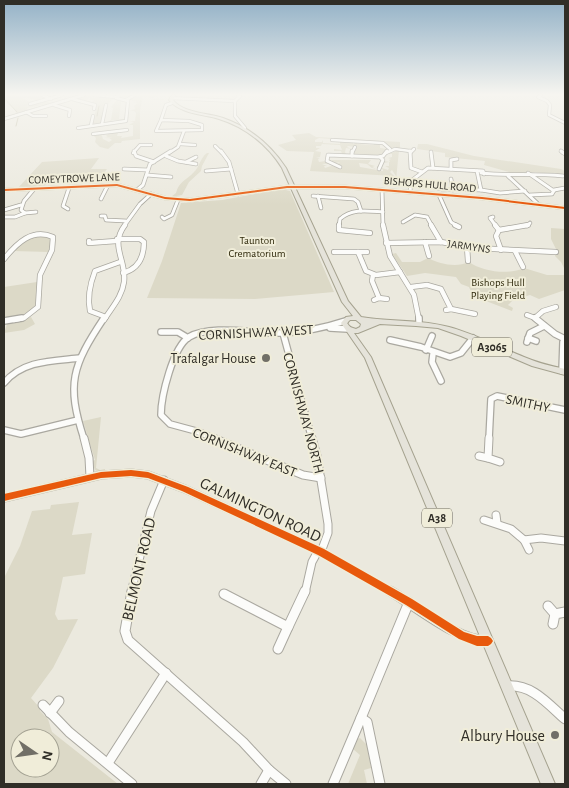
<svg xmlns="http://www.w3.org/2000/svg" width="569" height="788" viewBox="0 0 569 788" font-family="'Alegreya Sans',sans-serif">
<rect width="100%" height="100%" fill="#ebe9de"/>
<g fill="#dcd9c7" fill-rule="evenodd">
<path d="M4,95H16L21,97L24,96L23,95L44,97L39,99H44L34,102H32L38,100L27,98L29,97L22,98L32,103L25,107L44,102L42,101L48,100L47,101L51,103L57,102L27,108L28,110L33,108L36,109L4,118L16,114L15,110L4,101Z"/>
<path d="M85,95H95L91,98L105,97L120,100L119,101L125,100L121,101L119,119H125L124,120H113L104,124L111,120L113,108L111,107L117,100L113,99L104,108L102,123L92,124L97,106L92,102L94,100H89L92,99L89,98L83,101L75,99Z"/>
<path d="M124,95H161L151,98L154,100L159,98L158,100L164,99V100C156,101 150,97 143,96L140,110V139L122,141L121,143H115L108,149L100,147L95,142L96,138L93,135L101,133L103,139L109,142L112,140L109,138L105,139L112,137L104,138L108,137L106,136L108,134L103,133L125,131L118,133L117,136H122L121,138L133,136V125H129L134,122L129,121H135L136,113L134,111H130L135,109L134,106H130H134L137,103L133,102L137,101L128,100L140,96L135,95L126,99L128,97L118,98Z"/>
<path d="M309,133L316,137L400,142V148H390L384,143L319,138L315,140V142H322L323,140V143L340,144V142L348,143L351,141L350,143L353,142V144L358,142L357,144L373,145L376,143H383L385,145H380V148L388,149L382,155H353L355,147L348,146L347,147L352,149L346,148L345,152L346,154L351,155L342,154L341,151H334V149L342,150L340,145L322,144L321,146H316V148H320L315,151L321,152L320,157H316L320,158L318,159L319,162L325,161L326,163L321,164L327,163L328,164H322L327,166H324L325,168L331,166L339,167L336,165L340,162L332,164V160H371L368,164L375,166L372,167L377,169V166H380L378,169L372,168L367,164L359,163L360,167L383,171L382,168L388,170L389,168H385H389L385,166H389V162L384,163V161L390,162L389,160L391,159L388,158L392,157L389,156L392,157V154H387L399,150L395,190L396,176L392,170L390,172L394,176L310,171L314,152L287,151L278,145L296,140L292,135Z"/>
<path d="M418,144H427L474,156L561,169L565,171V176L535,172L511,175L509,172L484,165L485,161L445,157V153L417,149Z"/>
<path d="M207,153H209L202,166L201,171L189,182L182,195L171,197L176,193C179,181 187,180 194,172C199,168 200,158 207,153Z"/>
<path d="M99,158L91,169H107L104,173H62L51,177L43,188H18L42,162Z"/>
<path d="M282,189L290,191L334,292L255,299L147,298L162,261L181,203L222,200Z"/>
<path d="M551,228L565,229V270L561,262L555,256V254L558,253L551,239Z"/>
<path d="M39,235L52,239L49,252L13,251L24,240Z"/>
<path d="M396,253L402,262H420L428,258C440,264 456,268 469,262C483,272 509,275 524,268L547,275H565V290L539,299L530,295L513,300L508,305L513,308L512,311L473,296L469,287L461,284L456,277L425,273L407,276L392,254Z"/>
<path d="M37,282L38,304L27,315L4,320V287Z"/>
<path d="M31,317L35,324L24,330L4,333L7,324L20,321Z"/>
<path d="M101,417L96,468L100,470L105,469V471L99,472L95,470L92,461L95,460L83,421Z"/>
<path d="M79,502L72,535L92,533L85,574L63,577L55,614L58,620L78,619L53,668L31,698L40,708V711L48,719L52,732L118,784H4V578L20,546L32,511L50,509L51,505ZM20,738H50V768H20Z"/>
<path d="M360,738L367,745L371,768L364,770L367,784H348L360,755L353,749L357,739Z"/>
</g>
<g fill="none" stroke-linecap="round" stroke-linejoin="round">
<g stroke="#b6b095" stroke-width="1">
<path d="M4,98L17,112"/>
<path d="M97,116L99,106"/>
<path d="M16,126L18,118"/>
</g>
<g stroke="#aaa8a0" stroke-width="4">
<g id="minor-far5">
<path d="M42,95L51,99"/>
<path d="M94,95L116,97"/>
<path d="M541,95L538,97L547,101L550,105L549,115L565,123"/>
<path d="M171,98L235,101"/>
<path d="M72,99L95,105L94,109"/>
<path d="M126,100L135,95"/>
<path d="M235,101V116L245,128"/>
<path d="M235,101L240,96L238,95"/>
<path d="M30,104L62,95"/>
<path d="M54,105L70,110L69,116"/>
<path d="M26,112L33,116H46"/>
<path d="M4,119L84,95"/>
<path d="M161,120L189,121L202,125V130L156,131Z"/>
<path d="M161,120L166,105L172,103"/>
<path d="M102,124L106,105"/>
<path d="M91,125L93,116"/>
<path d="M78,128L126,121L128,101L116,98L119,95"/>
<path d="M93,134L127,130"/>
<path d="M332,140L383,143L390,149"/>
<path d="M180,144L195,145"/>
<path d="M215,146L222,153"/>
<path d="M561,151L563,153"/>
<path d="M133,153L140,145H151"/>
<path d="M169,153L178,147L184,131"/>
<path d="M352,153L355,147"/>
<path d="M386,153L395,149L410,151"/>
<path d="M410,153L414,149"/>
</g>
</g>
<g stroke="#aaa8a0" stroke-width="4.5">
<g id="minor-far4">
<path d="M134,151L136,156L154,162"/>
<path d="M221,151L229,162L238,194"/>
<path d="M352,151V156"/>
<path d="M410,151L411,168L422,172"/>
<path d="M561,151L565,154"/>
<path d="M431,152L433,168"/>
<path d="M166,156L178,161L196,164"/>
<path d="M186,162L196,157"/>
<path d="M340,167L327,161L328,155L378,157L383,156L387,151"/>
<path d="M124,169L148,170"/>
<path d="M379,169L383,160L380,157"/>
<path d="M451,169V160L457,159"/>
<path d="M206,171L231,169"/>
<path d="M477,171L481,190"/>
<path d="M481,173C509,176 535,173 563,176"/>
<path d="M528,173L554,191"/>
<path d="M147,175L171,177"/>
<path d="M508,176L537,203"/>
<path d="M451,179L453,190"/>
<path d="M411,181L442,189L481,190L500,193L525,191"/>
<path d="M4,190L117,185L165,198L190,200L287,187H345L482,198L565,208"/>
<path d="M137,190L143,185L150,164L171,151"/>
<path d="M382,190L383,226"/>
<path d="M410,192L411,181L428,168L483,171L484,174"/>
<path d="M439,195L451,222L457,226"/>
<path d="M530,195L552,194L554,190L565,188"/>
<path d="M313,196L354,199L358,202L361,211"/>
<path d="M318,196L321,208"/>
<path d="M101,199L108,185"/>
<path d="M68,209L63,206L69,188"/>
<path d="M4,210L21,205"/>
<path d="M25,213L36,212"/>
<path d="M101,216H105L106,220L126,221"/>
<path d="M4,217H15L25,213L21,210L24,201L34,189"/>
<path d="M162,217L164,219L172,215L178,200"/>
<path d="M493,217L490,218L496,226"/>
<path d="M403,222L415,215L427,217L432,226"/>
<path d="M124,226L140,204L151,194"/>
<path d="M339,226L340,219C352,208 368,211 383,212"/>
<path d="M527,226L530,223"/>
</g>
</g>
<g stroke="#aaa8a0" stroke-width="6">
<g id="minor-far3">
<path d="M339,225V230L370,233"/>
<path d="M383,225L390,256L414,295L419,320"/>
<path d="M431,225L441,242"/>
<path d="M455,225L459,227"/>
<path d="M495,225L499,230"/>
<path d="M117,239H140L144,242C144,257 138,269 123,273"/>
<path d="M89,241V243L116,241"/>
<path d="M425,242L429,256"/>
<path d="M386,243L441,242L475,248L556,252"/>
<path d="M467,247L468,261"/>
<path d="M501,250L496,236L499,230L528,225"/>
<path d="M515,251L523,267"/>
<path d="M334,252H358"/>
<path d="M367,252H358L366,271L376,275L400,272"/>
<path d="M4,259C17,243 32,228 53,237L52,250L40,275L38,307L24,318L14,320"/>
<path d="M373,275L372,281L379,298"/>
<path d="M411,287L427,285L441,289L451,309L446,310"/>
<path d="M374,300L379,298L387,299"/>
<path d="M451,309L475,314"/>
<path d="M527,315L535,318"/>
<path d="M106,317L90,311C87,297 90,284 95,271L120,262"/>
<path d="M104,320C112,307 122,297 124,282C127,260 109,246 125,225"/>
<path d="M537,320L535,318L543,311L556,307"/>
</g>
</g>
<g stroke="#aaa8a0" stroke-width="8">
<g id="minor-far2">
<path d="M535,318L555,334L565,339"/>
<path d="M4,321L22,318"/>
<path d="M419,323V318"/>
<path d="M330,328L348,329"/>
<path d="M161,332H178L188,338"/>
<path d="M283,333L312,439"/>
<path d="M528,338L536,341"/>
<path d="M390,340L421,347L450,357L461,353L473,338"/>
<path d="M527,342L530,333L544,326"/>
<path d="M426,350L432,336"/>
<path d="M433,354L432,362L441,381"/>
<path d="M562,371L563,342L565,339"/>
<path d="M4,383C23,360 53,361 80,358"/>
<path d="M4,430L21,434L78,420"/>
<path d="M84,439C66,384 72,366 104,318"/>
<path d="M216,439L196,431L170,424L161,415C161,396 173,347 189,337C212,324 255,334 281,333C303,332 324,328 345,321"/>
<path d="M489,439L491,399L497,396L565,410"/>
</g>
</g>
<g stroke="#aaa8a0" stroke-width="9">
<g id="minor-far1">
<path d="M84,438L89,458L90,477"/>
<path d="M213,438L303,475L321,478"/>
<path d="M312,438L317,456L328,524V533L321,552"/>
<path d="M489,438L488,458L500,462"/>
<path d="M479,456L488,458"/>
<path d="M4,498L101,475L131,473L148,475L185,489L321,552L393,593"/>
<path d="M496,515L497,523"/>
<path d="M484,520L511,529L524,540L541,538L565,541"/>
<path d="M524,540L529,550"/>
<path d="M131,593L151,511L164,480"/>
<path d="M305,593L312,562L318,551"/>
</g>
</g>
<g stroke="#aaa8a0" stroke-width="11">
<g id="minor">
<path d="M132,591L125,631L128,640L243,742L269,770L286,784"/>
<path d="M390,591C418,607 457,641 488,641"/>
<path d="M224,594L288,627L305,591"/>
<path d="M548,606L555,614"/>
<path d="M553,624L555,614L565,612"/>
<path d="M278,649L288,627"/>
<path d="M507,686C532,684 548,704 565,719"/>
<path d="M43,705L69,732L132,784"/>
<path d="M50,713L59,701"/>
<path d="M361,718L409,602"/>
<path d="M108,763L166,673"/>
<path d="M261,784L269,770"/>
<path d="M333,784L361,718L367,722L380,784"/>
</g>
</g>
<g stroke="#a5a28f" stroke-width="2">
<path id="major" d="M172,95H175L173,100C183,113 208,113 223,118C249,127 271,145 286,168L348,301L361,317C390,322 420,319 449,327C475,334 499,347 524,357C538,363 551,366 565,369V375L532,366L461,336L438,328L416,326L380,324L358,333H354L371,357L555,784H541L365,358L341,323L346,317L353,316L342,302L282,168C268,145 245,127 219,119C203,114 180,114 169,100ZM350,320H356L361,324L360,327L356,329L350,327L347,323Z"/>
</g>
<use href="#minor-far5" stroke="#fcfcfa" stroke-width="2.5"/>
<use href="#minor-far4" stroke="#fcfcfa" stroke-width="3"/>
<use href="#minor-far3" stroke="#fcfcfa" stroke-width="4.5"/>
<use href="#minor-far2" stroke="#fcfcfa" stroke-width="5.5"/>
<use href="#minor-far1" stroke="#fcfcfa" stroke-width="7"/>
<use href="#minor" stroke="#fcfcfa" stroke-width="9"/>
<use href="#major" fill="#e5e3da" fill-rule="evenodd"/>
<g stroke="#f0edd9" stroke-width="3">
<g id="cycleway">
<path d="M117,184L165,197L190,199L287,186H345L482,197L565,207V209L482,199L345,188H287L190,201L165,199L117,186L4,191V189Z"/>
<path d="M131,470L148,472L188,487L324,549L412,599L464,632L477,636H488L491,638L493,641L491,644L488,646H477L459,639L406,605L318,555L182,491L148,478L131,476L101,478L4,501V494L101,472Z"/>
</g>
</g>
<use href="#cycleway" fill="#e8590c" fill-rule="evenodd"/>
</g>
<linearGradient id="sky" x2="0" y2="1"><stop stop-color="#94b2c7"/><stop offset="0.46" stop-color="#f6f5f0"/><stop offset="1" stop-color="#f6f5f0" stop-opacity="0"/></linearGradient>
<rect width="569" height="205" fill="url(#sky)"/>
<g fill="#716f67" stroke="#f0edd9" stroke-width="2">
<circle cx="266" cy="358" r="5"/>
<circle cx="555" cy="735" r="5"/>
</g>
<g text-anchor="middle" stroke-width="4" stroke-linejoin="round" paint-order="stroke">
<g font-size="11" fill="#302e27" stroke="#f0edd9">
<text transform="translate(74 178) rotate(-2)" y="4">COMEYTROWE LANE</text>
<text transform="translate(430 184) rotate(5)" y="4">BISHOPS HULL ROAD</text>
<text transform="translate(469 246) rotate(8)" y="4">JARMYNS</text>
</g>
<g font-size="11" fill="#2f290b" stroke="#f0edd9">
<text x="257" y="244">Taunton<tspan x="257" dy="13">Crematorium</tspan></text>
<text x="498" y="286">Bishops Hull<tspan x="498" dy="13">Playing Field</tspan></text>
</g>
<g fill="#f0edd9" stroke="#6a675c" stroke-width="1">
<rect x="472" y="337.5" width="40" height="19" rx="4"/>
<rect x="422" y="508.5" width="30" height="19" rx="4"/>
</g>
<g font-size="12" font-weight="bold" fill="#302e27">
<text x="492" y="351">A3065</text>
<text x="437" y="522">A38</text>
</g>
<g font-size="14" fill="#302e27" stroke="#f0edd9">
<text transform="translate(256 332) rotate(-3)" y="5">CORNISHWAY WEST</text>
<text transform="translate(528 403) rotate(12)" y="5">SMITHY</text>
<text transform="translate(304 413) rotate(75)" y="5">CORNISHWAY NORTH</text>
<text transform="translate(245 452) rotate(22)" y="5">CORNISHWAY EAST</text>
</g>
<g font-size="14" fill="#302e27" stroke="#f0edd9" text-anchor="end">
<text x="256" y="363">Trafalgar House</text>
</g>
<g font-size="16" fill="#302e27" stroke="#f0edd9">
<text transform="translate(261 509) rotate(25)" y="6">GALMINGTON ROAD</text>
<text transform="translate(138 569) rotate(-77)" y="6">BELMONT ROAD</text>
</g>
<g font-size="16" fill="#302e27" stroke="#f0edd9" text-anchor="end">
<text x="545" y="741">Albury House</text>
</g>
</g>
<rect width="569" height="788" fill="none" stroke="#302e27" stroke-width="10"/>
<g transform="translate(35 753) rotate(103)"><circle r="24" fill="#f0edd9" stroke="#a3a192"/>
<path d="M0-4L9 19L0 12L-9 19Z" fill="#716f67"/>
<text y="-8" font-size="14" font-weight="bold" text-anchor="middle" fill="#302e27">N</text>
</g>
</svg>
